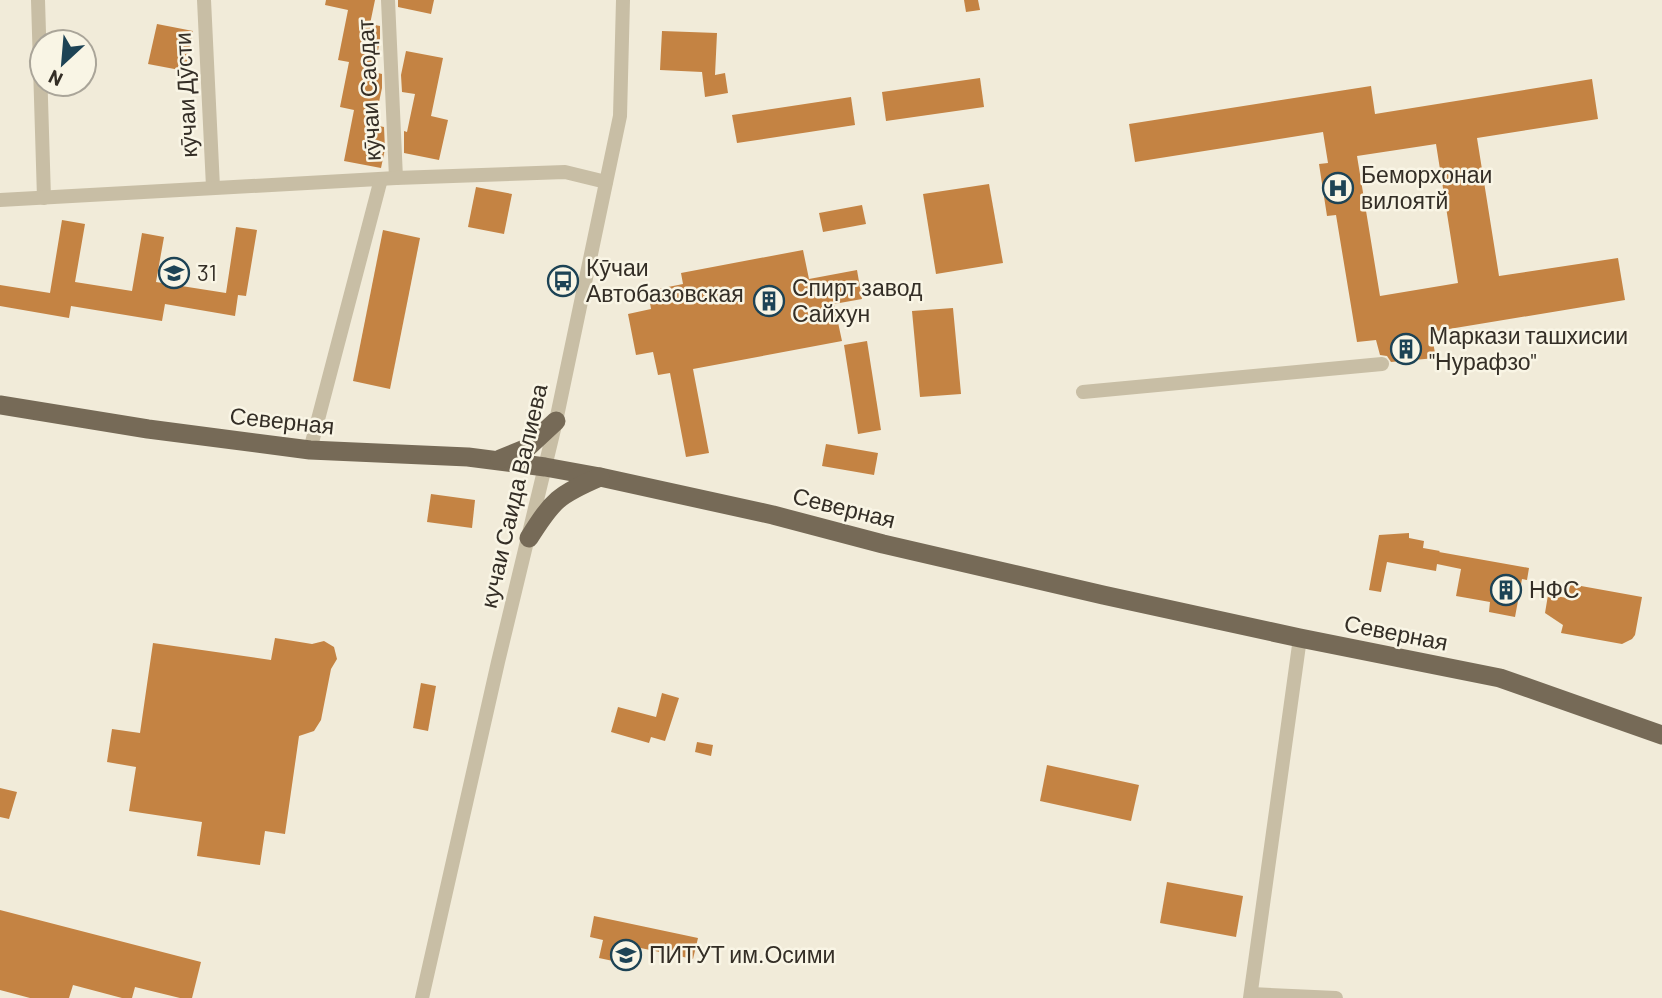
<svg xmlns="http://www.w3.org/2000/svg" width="1662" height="998" viewBox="0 0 1662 998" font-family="Barlow,sans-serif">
<rect width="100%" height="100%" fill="#f1ebd9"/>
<g fill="#c48343" fill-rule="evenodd">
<path d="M326,0H375L370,24L380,26V40L374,72L382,74V88L374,125L384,127L385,149L381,168L344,161L354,110L340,107L349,62L338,60L348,10L325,5Z"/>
<path d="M398,0H434L431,14L398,7Z"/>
<path d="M964,0H978L980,10L966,12Z"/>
<path d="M157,24L193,31L185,71L148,64Z"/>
<path d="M662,31L717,33L715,75L725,73L728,93L705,97L702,72L660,70Z"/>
<path d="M406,51L443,58L431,116L448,120L439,160L404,153V131L407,132L415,94L402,92L401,75Z"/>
<path d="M980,78L984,107L886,121L882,92Z"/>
<path d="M1592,79L1598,119L1477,138L1499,276L1618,258L1625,300L1431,332L1436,358L1391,362L1387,356L1380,355L1376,340L1357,342L1336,215L1327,216L1319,164L1328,163L1323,132L1135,162L1129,124L1371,86L1375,114ZM1436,144L1458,283L1380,296L1357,156Z"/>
<path d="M851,97L855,125L737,143L732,115Z"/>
<path d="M989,184L1003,263L936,274L923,194Z"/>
<path d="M476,187L512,194L504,234L468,227Z"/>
<path d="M862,205L866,224L823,232L819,213Z"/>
<path d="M62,220L85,224L75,282L132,291L142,233L164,237L156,282L226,293L236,227L257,230L246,296L238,295L235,316L165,304L162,321L71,306L69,318L0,306V285L50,293Z"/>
<path d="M383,230L420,238L390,389L353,381Z"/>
<path d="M803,250L809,279L857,270L862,299L834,304L842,341L693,369L709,453L686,457L670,373L658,375L653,352L636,355L628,314L651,309L648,291L683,284L681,273Z"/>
<path d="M953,308L961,394L920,397L912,311Z"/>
<path d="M867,341L881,430L858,434L844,345Z"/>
<path d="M826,444L878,453L874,475L822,466Z"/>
<path d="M431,494L475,500L472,528L427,522Z"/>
<path d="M1409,533V538L1424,541L1423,548L1440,551L1439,552L1529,568L1527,580L1522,579L1515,617L1489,612L1490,602L1456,596L1461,569L1437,564L1436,571L1387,562L1381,592L1369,590L1379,535Z"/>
<path d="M1570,584L1642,597L1635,635L1632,639L1622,644L1561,633L1563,625L1545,613L1548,595L1568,598Z"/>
<path d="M275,638L312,644L324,641L334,647L337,659L331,669L321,720L314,731L299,736L285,834L265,831L260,865L197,856L202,822L129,811L136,767L107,762L112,729L140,733L153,643L271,660Z"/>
<path d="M421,683L436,686L428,731L413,728Z"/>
<path d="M662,693L679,698L665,741L651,737L649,743L611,732L618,707L656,717Z"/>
<path d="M697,742L713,745L711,756L695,752Z"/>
<path d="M1047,765L1139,785L1131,821L1040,801Z"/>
<path d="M0,788L17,792L9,819L0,817Z"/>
<path d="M1167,882L1243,896L1236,937L1160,923Z"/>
<path d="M0,910L201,962L192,998H180L135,987L132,998H122L73,985L69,998H30L0,990Z"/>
<path d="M594,916L698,938L693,959L631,946L627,964L599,958L603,940L590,937Z"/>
</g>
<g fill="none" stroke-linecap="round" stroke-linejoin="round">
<g stroke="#c8bea5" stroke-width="14">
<path d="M38,0L44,198"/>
<path d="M204,0L213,187"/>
<path d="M388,0L396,178"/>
<path d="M0,200L396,178L565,172L606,182"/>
<path d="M1083,392L1382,364"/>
<path d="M310,450L381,179"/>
<path d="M1251,994L1336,998"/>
<path d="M422,998L498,662L556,421L620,116L623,0"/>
<path d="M1250,998L1300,638"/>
</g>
<g stroke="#766a57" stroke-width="19">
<path d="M0,405L148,429L310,450L468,457L545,467L600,477L773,515L883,544L1103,595L1300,638L1500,678L1662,735"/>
<path d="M500,459L527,448L556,421"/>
<path d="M529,538C553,500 558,495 600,477"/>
</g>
</g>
<defs>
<g id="hospital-ring" transform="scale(1.575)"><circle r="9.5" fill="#f9f5e5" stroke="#1d4355" stroke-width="1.5"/><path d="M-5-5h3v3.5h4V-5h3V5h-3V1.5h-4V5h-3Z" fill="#1d4355"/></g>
<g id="school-ring" transform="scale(1.575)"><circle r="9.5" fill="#f9f5e5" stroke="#1d4355" stroke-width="1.5"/><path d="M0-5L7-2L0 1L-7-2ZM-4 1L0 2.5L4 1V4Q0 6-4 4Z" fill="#1d4355"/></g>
<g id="bus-ring" transform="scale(1.575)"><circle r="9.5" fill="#f9f5e5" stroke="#1d4355" stroke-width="1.5"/><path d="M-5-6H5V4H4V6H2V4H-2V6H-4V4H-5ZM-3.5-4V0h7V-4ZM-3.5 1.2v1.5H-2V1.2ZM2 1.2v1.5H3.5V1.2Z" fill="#1d4355"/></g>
<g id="building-ring" transform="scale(1.575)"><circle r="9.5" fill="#f9f5e5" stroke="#1d4355" stroke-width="1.5"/><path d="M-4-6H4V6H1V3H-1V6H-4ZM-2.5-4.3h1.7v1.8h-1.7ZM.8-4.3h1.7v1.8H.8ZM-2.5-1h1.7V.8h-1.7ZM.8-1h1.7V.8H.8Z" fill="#1d4355"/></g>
</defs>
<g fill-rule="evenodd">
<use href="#hospital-ring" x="1338" y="188"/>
<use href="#school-ring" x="174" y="273"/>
<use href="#bus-ring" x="563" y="281"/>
<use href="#building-ring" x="769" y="301"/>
<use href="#building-ring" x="1406" y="349"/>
<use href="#building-ring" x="1506" y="590"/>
<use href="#school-ring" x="626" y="955"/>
</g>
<g text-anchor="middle" stroke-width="5" stroke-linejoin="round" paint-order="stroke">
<g font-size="23" fill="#342e26" stroke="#f9f5e5">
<text transform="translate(369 90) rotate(-93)" y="8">кӯчаи Саодат</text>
<text transform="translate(186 95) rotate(-93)" y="8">кӯчаи Дӯсти</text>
<text transform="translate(282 421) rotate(6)" y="8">Северная</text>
<text transform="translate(514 496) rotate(-77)" y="8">кучаи Саида Валиева</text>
<text transform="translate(844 508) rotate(14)" y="8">Северная</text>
<text transform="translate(1396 633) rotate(11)" y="8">Северная</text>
</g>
<g font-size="23" fill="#342e26" stroke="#f9f5e5" text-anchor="start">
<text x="1361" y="183">Беморхонаи<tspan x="1361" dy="26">вилоятй</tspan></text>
<text x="586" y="276">Кӯчаи<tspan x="586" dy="26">Автобазовская</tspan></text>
<text x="197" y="281">31</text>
<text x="792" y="296">Спирт завод<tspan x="792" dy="26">Сайхун</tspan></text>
<text x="1429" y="344">Маркази ташхисии<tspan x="1429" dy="26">"Нурафзо"</tspan></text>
<text x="1529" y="598">НФС</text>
<text x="649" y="963">ПИТУТ им.Осими</text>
</g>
</g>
<g transform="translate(63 63) rotate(206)"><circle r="33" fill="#f9f5e5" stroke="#aaa599" stroke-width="2"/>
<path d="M0-5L12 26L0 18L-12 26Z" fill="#1d4355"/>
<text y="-10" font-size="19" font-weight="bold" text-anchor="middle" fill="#342e26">N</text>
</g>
</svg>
